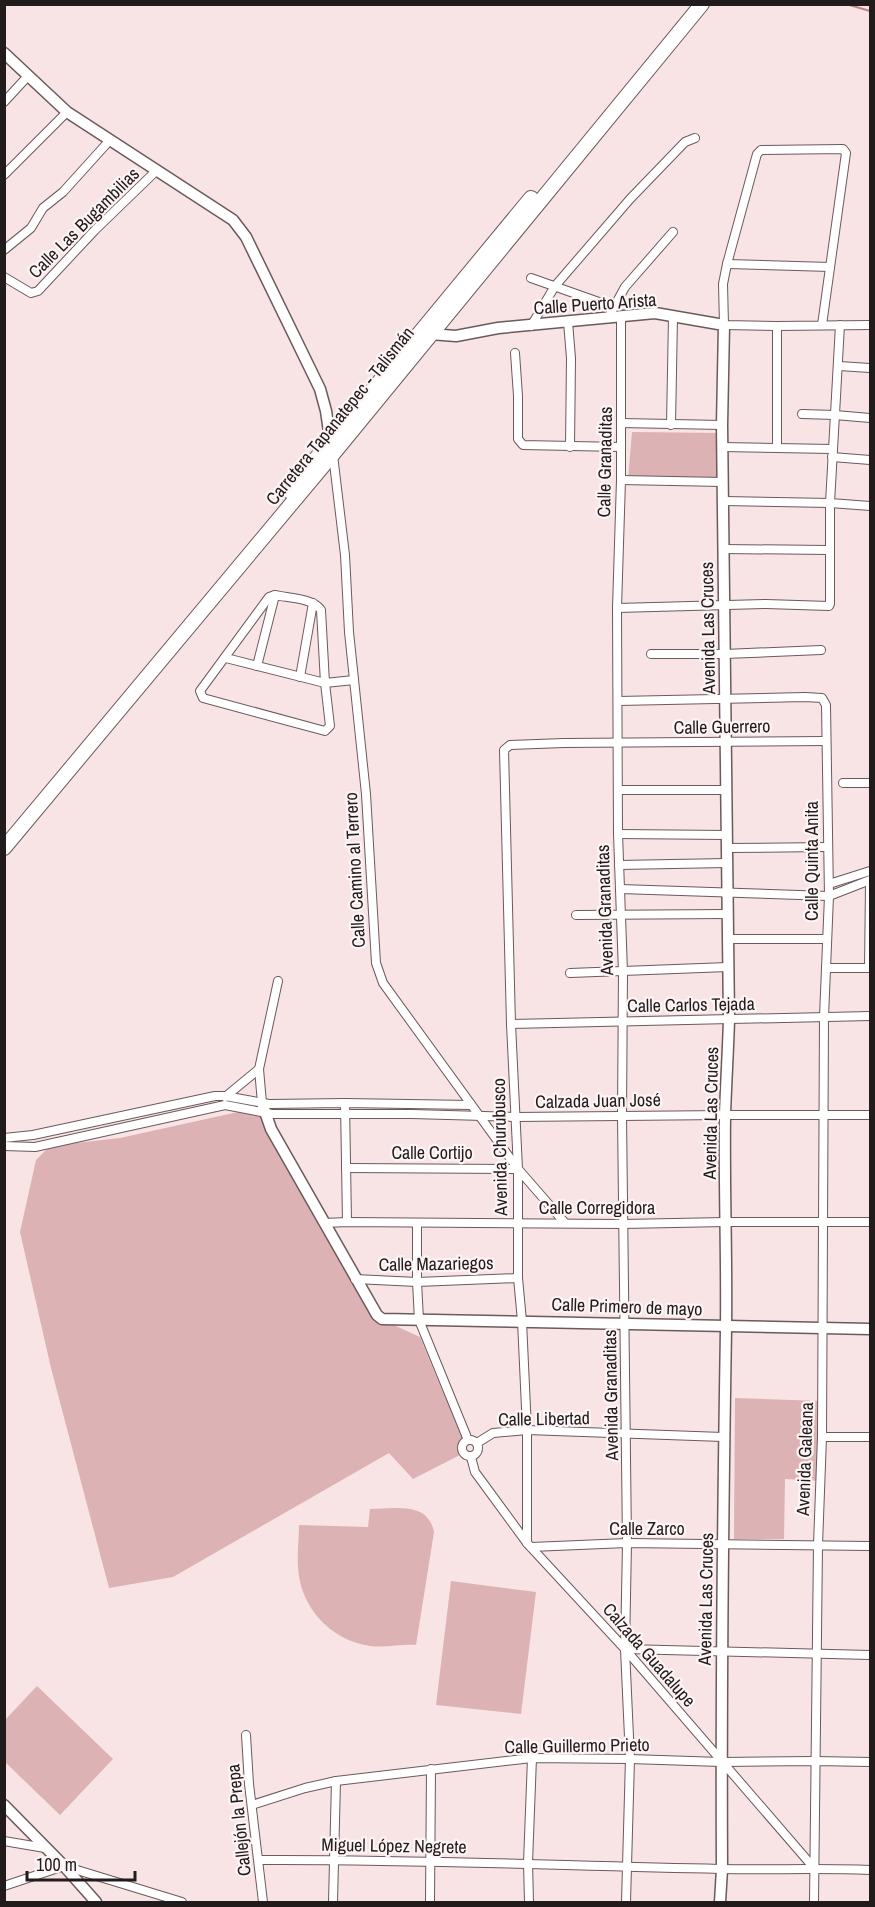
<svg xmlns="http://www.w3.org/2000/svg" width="875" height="1907" viewBox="0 0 875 1907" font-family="'Archivo Narrow',sans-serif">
<rect width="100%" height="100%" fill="#f8e3e5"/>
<g fill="#ddb2b5">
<path d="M632,432L721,433L719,481L628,479Z"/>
<path d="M247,1110L272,1121L387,1322L420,1337L442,1390L464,1436L460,1455L413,1479L389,1453L173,1577L109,1588L51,1368L20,1232L36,1160L50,1146L120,1138Z"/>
<path d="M735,1398L822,1401V1481L785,1479L784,1539H734Z"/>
<path d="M370,1509C394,1509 428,1501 434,1532L416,1645C400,1644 386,1648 370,1646C330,1640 300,1607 298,1567C297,1553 299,1539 299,1525L368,1527Z"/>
<path d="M451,1581L536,1592L521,1714L436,1705Z"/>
<path d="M37,1686L113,1759L60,1815L5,1762V1720Z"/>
</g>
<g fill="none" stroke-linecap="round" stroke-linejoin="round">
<path stroke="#be8288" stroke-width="2" d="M846,4L870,11"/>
<g stroke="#6c5a5b" stroke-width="10">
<g id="street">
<path d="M4,102L28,76"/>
<path d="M4,175L67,112"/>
<path d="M4,250L31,228L43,208L63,192L110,140"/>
<path d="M727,264L830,267"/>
<path d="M4,277L31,293L38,291L95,230L156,171"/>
<path d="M531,278L613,307"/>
<path d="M621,317V480L617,608L618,834L623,972L622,1116L627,1543L625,1649L630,1759L626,1902"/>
<path d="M608,318L625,287L673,232"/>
<path d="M568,322L571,358L570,447"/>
<path d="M822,325L846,153L843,149L761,150L757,154L727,264L723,284L724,325L777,326L870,325"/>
<path d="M531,326L555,286L630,199L685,142L695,138"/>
<path d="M777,326V448"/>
<path d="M515,353L518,396V439L523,445L621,447"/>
<path d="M839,366L870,368"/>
<path d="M802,414L835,415L870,418"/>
<path d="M621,423L722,425"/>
<path d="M671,425L673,317"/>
<path d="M722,447L832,449"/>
<path d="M333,455L345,555L349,632L366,794L376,963L383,983L518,1169L565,1223"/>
<path d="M832,457L870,460"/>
<path d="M621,480L723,482"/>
<path d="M723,501L830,503L870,506"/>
<path d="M723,549L829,550"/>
<path d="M617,608L766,604L829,606L830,604V503L840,325"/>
<path d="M651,654H725L821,650"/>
<path d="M226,658L325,683L330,726L325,731L203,698L200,691L269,597L275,595C288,598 313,598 321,610L325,683L354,680"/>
<path d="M257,666L275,595"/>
<path d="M300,677L313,603"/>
<path d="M618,701L805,697L822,698L826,705L829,896L824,1017L822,1437L818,1545L814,1902"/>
<path d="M843,783H870"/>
<path d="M618,790H726"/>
<path d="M618,834L727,835"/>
<path d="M727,848L827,847"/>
<path d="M619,865L727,863"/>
<path d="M829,884L870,871"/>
<path d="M620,889L829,896L870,880"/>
<path d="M576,915L728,914"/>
<path d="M728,939H827"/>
<path d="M826,968H870"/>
<path d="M869,968L870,885"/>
<path d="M570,973L728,967"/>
<path d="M511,1024L870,1016"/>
<path d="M259,1069L262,1103"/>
<path d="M225,1097L259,1069L278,981"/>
<path d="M345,1103L347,1222"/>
<path d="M4,1138L33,1135L215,1096H225L269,1104L345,1103L471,1105"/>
<path d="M4,1146L35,1147L225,1105L272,1114H412L515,1117L725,1115H870"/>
<path d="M346,1168L518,1169"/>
<path d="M324,1223L347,1222L623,1224L726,1222H870"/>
<path d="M417,1223V1282L419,1320L468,1440"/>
<path d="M355,1279L417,1282L518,1278"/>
<path d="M822,1437H870"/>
<circle cx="470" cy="1448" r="8"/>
<path d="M477,1443L493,1433L527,1430L723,1437"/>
<path d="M471,1457L475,1472L527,1543L625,1649L814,1868"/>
<path d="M527,1543V1430L522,1321L518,1278V1169L511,1024L504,750L510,745L564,743L826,741"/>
<path d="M531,1547L627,1543L870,1546"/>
<path d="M625,1649L870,1655"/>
<path d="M246,1735L249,1784L263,1902"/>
<path d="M252,1805L305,1788L336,1781L532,1758L630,1759L721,1762L815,1761L870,1762"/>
<path d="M4,1841L45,1848"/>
<path d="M259,1860C413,1859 566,1866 720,1869C770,1870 820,1868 870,1870"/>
<path d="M4,1886L64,1866L182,1902"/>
<path d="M333,1902L336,1781"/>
<path d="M430,1902L431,1769"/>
<path d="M529,1902L528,1863L532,1758"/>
</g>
</g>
<g stroke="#6c5a5b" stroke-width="13">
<g id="secondary">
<path d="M4,53L67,112L233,220L246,237L320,389L326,411L331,445"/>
<path d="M430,334L456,336L498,328L655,313L724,325L722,425L729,1020C728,1052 726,1084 725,1115C724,1186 727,1258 726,1329C723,1509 721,1689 722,1869L720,1902"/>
<path d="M262,1103L271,1129L377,1315L382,1319L870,1329"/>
<path d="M4,1805L64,1866L96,1902"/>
</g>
</g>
<g stroke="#6c5a5b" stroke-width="16">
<g id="highway">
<path d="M289,491L531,198"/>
<path d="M4,848L333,454L702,4"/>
</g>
</g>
<use href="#street" stroke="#fff" stroke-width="8"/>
<use href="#secondary" stroke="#fff" stroke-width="10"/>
<use href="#highway" stroke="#fff" stroke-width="14"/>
</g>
<g text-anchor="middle" stroke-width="4.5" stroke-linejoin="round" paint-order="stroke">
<g font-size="18" fill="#221b1c" stroke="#fdf4f5">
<text transform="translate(84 223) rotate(-45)" y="6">Calle Las Bugambilias</text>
<text transform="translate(595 304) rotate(-4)" y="6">Calle Puerto Arista</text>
<text transform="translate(340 416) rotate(-51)" y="6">Carretera Tapanatepec - Talismán</text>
<text transform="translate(605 462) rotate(-89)" y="6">Calle Granaditas</text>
<text transform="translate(708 628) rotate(-91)" y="6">Avenida Las Cruces</text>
<text transform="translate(722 727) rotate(-1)" y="6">Calle Guerrero</text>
<text transform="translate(812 861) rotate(-90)" y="6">Calle Quinta Anita</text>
<text transform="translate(355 870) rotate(-93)" y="6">Calle Camino al Terrero</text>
<text transform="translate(605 910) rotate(-92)" y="6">Avenida Granaditas</text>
<text transform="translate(691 1005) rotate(-1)" y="6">Calle Carlos Tejada</text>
<text transform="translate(598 1101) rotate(-1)" y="6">Calzada Juan José</text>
<text transform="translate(711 1113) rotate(-89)" y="6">Avenida Las Cruces</text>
<text transform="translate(500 1147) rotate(-91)" y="6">Avenida Churubusco</text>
<text x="432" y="1159">Calle Cortijo</text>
<text x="597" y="1214">Calle Corregidora</text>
<text transform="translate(436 1264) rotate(-1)" y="6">Calle Mazariegos</text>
<text transform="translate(627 1307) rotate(2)" y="6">Calle Primero de mayo</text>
<text transform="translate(611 1395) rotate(-91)" y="6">Avenida Granaditas</text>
<text transform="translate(544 1419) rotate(-1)" y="6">Calle Libertad</text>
<text transform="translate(805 1459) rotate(-88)" y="6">Avenida Galeana</text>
<text x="647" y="1535">Calle Zarco</text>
<text transform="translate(706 1599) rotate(-89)" y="6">Avenida Las Cruces</text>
<text transform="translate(649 1655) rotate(49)" y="6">Calzada Guadalupe</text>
<text transform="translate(577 1746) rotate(-1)" y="6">Calle Guillermo Prieto</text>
<text transform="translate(239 1820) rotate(-96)" y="6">Callejón la Prepa</text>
<text transform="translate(394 1846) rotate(1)" y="6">Miguel López Negrete</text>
</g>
</g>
<rect width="875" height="1907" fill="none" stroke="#221b1c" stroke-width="12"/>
<path d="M27 1871v9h108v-9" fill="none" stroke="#221b1c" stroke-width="3"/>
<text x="36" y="1871" font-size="18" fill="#221b1c" stroke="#fdf4f5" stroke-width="4.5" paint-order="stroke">100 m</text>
</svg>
